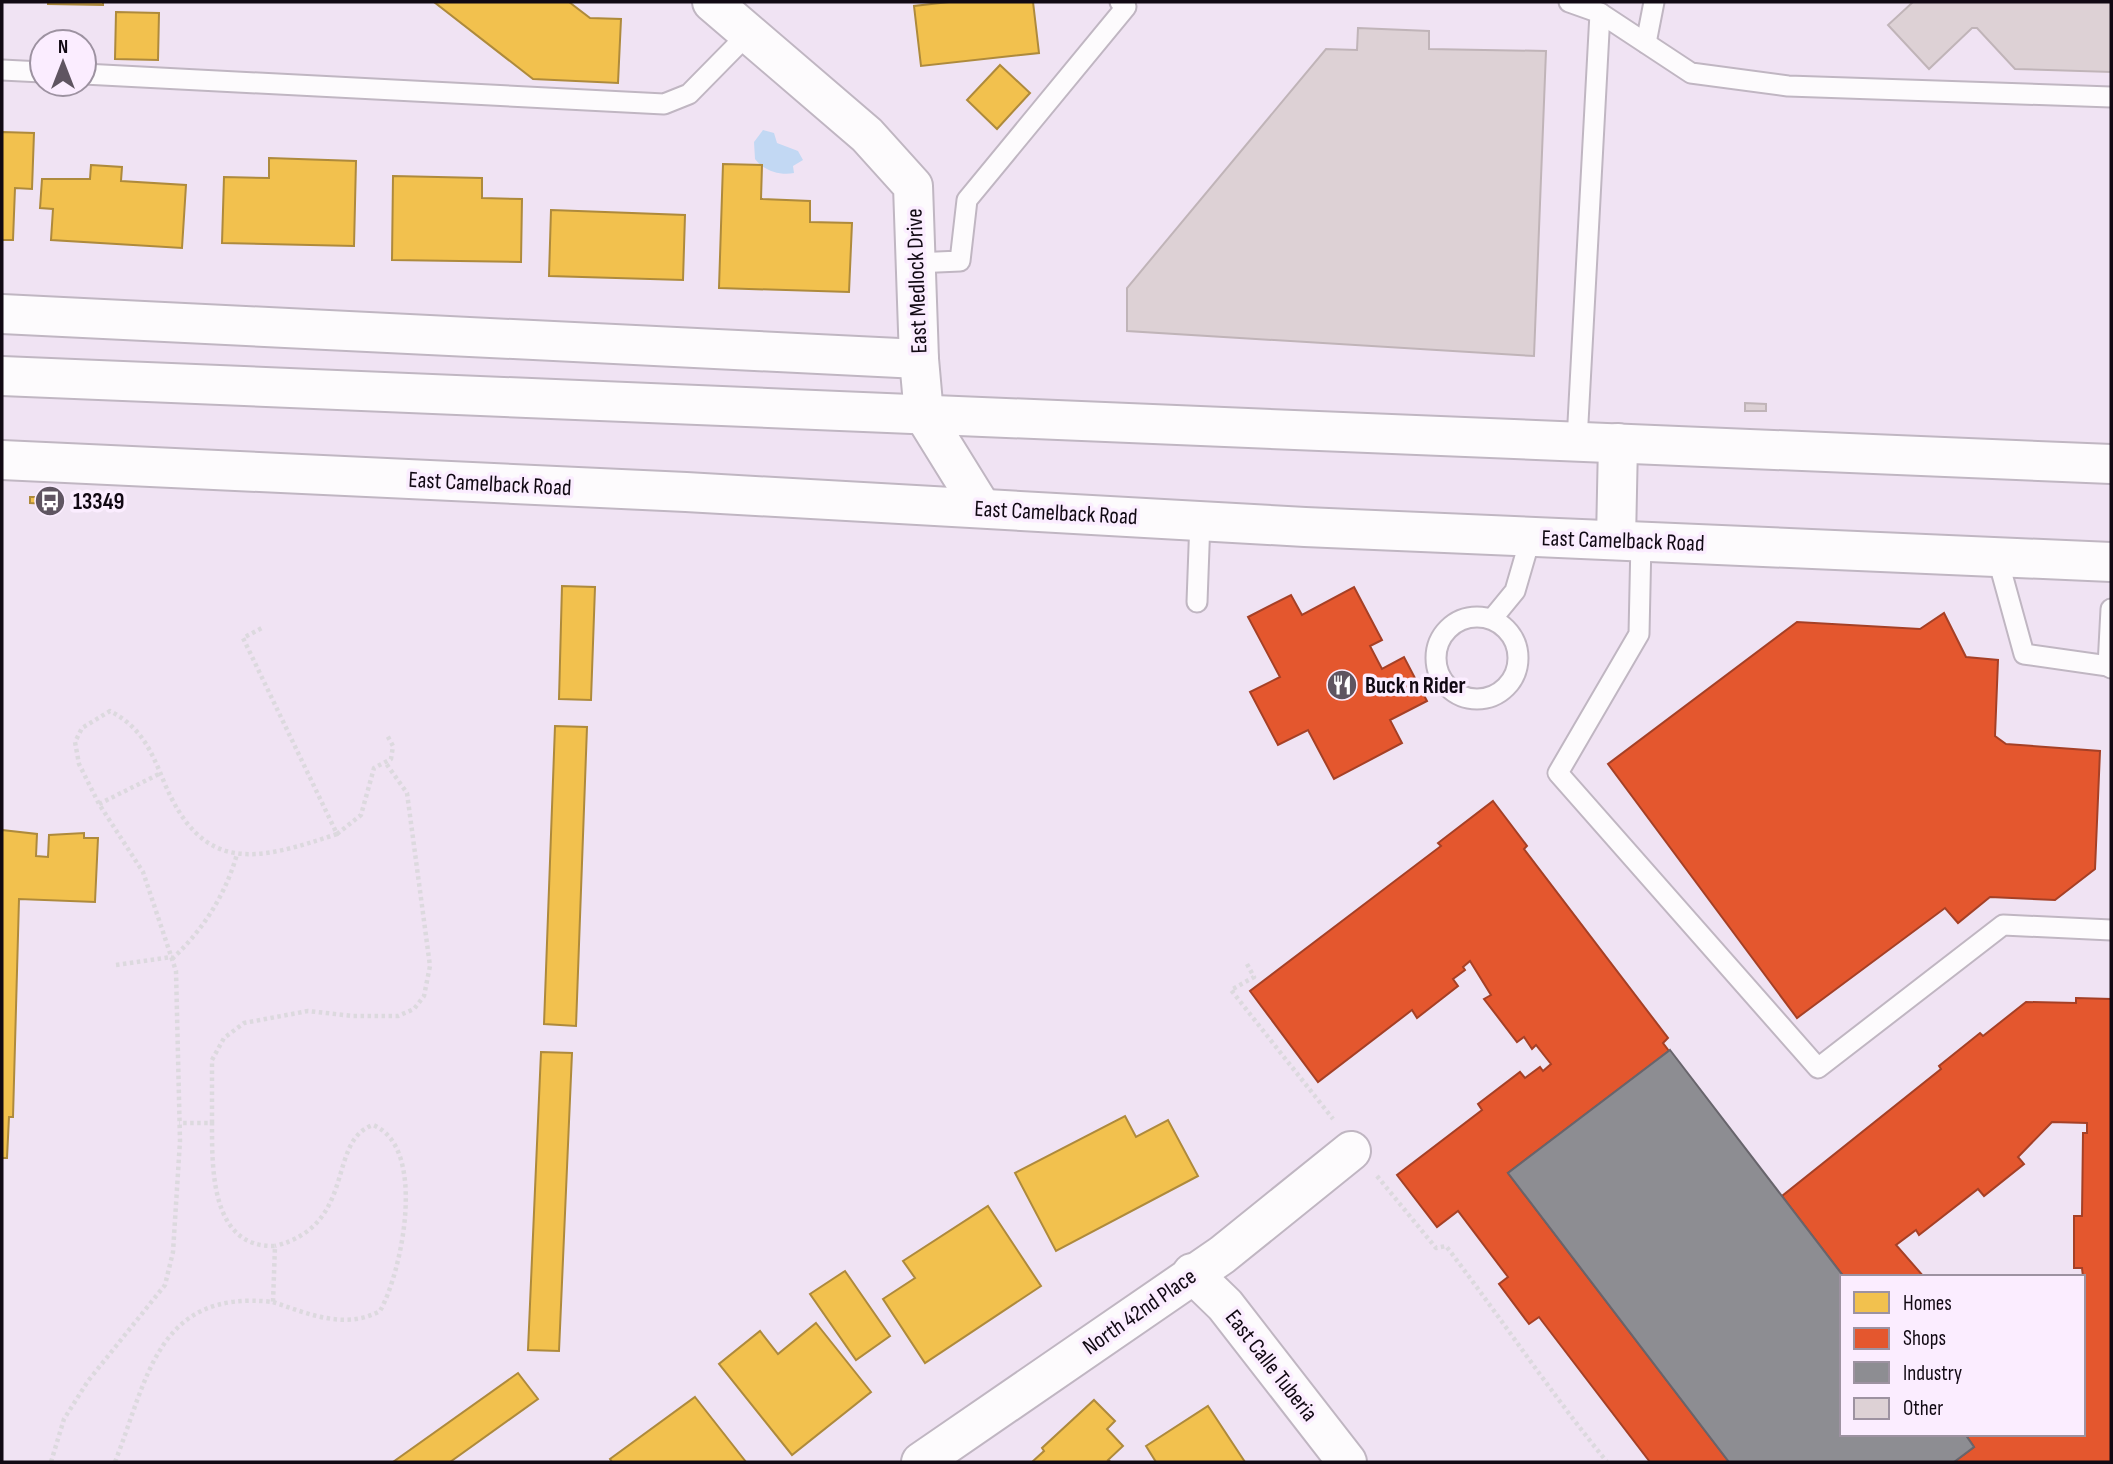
<svg xmlns="http://www.w3.org/2000/svg" width="2113" height="1464" viewBox="0 0 2113 1464" font-family="'Sofia Sans Condensed',sans-serif">
<rect width="100%" height="100%" fill="#f0e3f3"/>
<path fill="#c2d8f3" d="M763,130L774,133L777,143L798,151L803,160L793,166L794,173C780,176 763,170 755,159L754,142Z"/>
<g fill="#f2c14e" stroke="#ae8a3c" stroke-width="2">
<path d="M48,2H103V5L48,4Z"/>
<path d="M434,2H569L590,18L621,19L618,83L533,79Z"/>
<path d="M949,2H1033L1039,53L921,66L914,6Z"/>
<path d="M116,12L159,13L158,60L115,59Z"/>
<path d="M1000,65L1030,93L997,129L967,100Z"/>
<path d="M2,132L34,133L32,189L15,188L13,240H2Z"/>
<path d="M269,158L356,161L354,246L222,243L224,177L269,178Z"/>
<path d="M723,164L762,165L761,199L810,201V222L852,223L849,292L719,288Z"/>
<path d="M91,165L122,167L121,181L186,185L182,248L51,240L53,209L40,208L42,179H90Z"/>
<path d="M393,176L482,178V198L522,199L521,262L392,260Z"/>
<path d="M551,210L685,215L683,280L549,276Z"/>
<path d="M30,497H48V504L30,503Z"/>
<path d="M562,586L595,587L591,700L559,699Z"/>
<path d="M555,726L587,727L576,1026L544,1024Z"/>
<path d="M2,830L37,834L36,856L48,857L49,835L84,833V838H98L95,902L19,899L13,1117H9L7,1158H2Z"/>
<path d="M541,1052L572,1053L559,1351L528,1350Z"/>
<path d="M1125,1116L1136,1137L1168,1120L1198,1176L1056,1251L1015,1173Z"/>
<path d="M988,1206L1041,1286L925,1363L883,1299L915,1278L903,1261Z"/>
<path d="M845,1271L890,1336L856,1360L810,1294Z"/>
<path d="M816,1323L871,1392L792,1455L719,1364L760,1331L778,1354Z"/>
<path d="M518,1373L538,1399L450,1462H393Z"/>
<path d="M695,1397L746,1462H612L610,1459Z"/>
<path d="M1094,1400L1115,1421L1107,1429L1123,1446L1108,1460L1111,1462H1032L1044,1451L1042,1448Z"/>
<path d="M1208,1406L1245,1462H1156L1146,1446Z"/>
</g>
<g fill="#e4572e" stroke="#a54026" stroke-width="2">
<path d="M1354,587L1382,640L1370,646L1382,669L1404,657L1427,701L1390,720L1402,743L1334,779L1308,730L1278,745L1250,692L1280,677L1248,617L1291,595L1302,615Z"/>
<path d="M1944,613L1966,657L1998,660L1995,736L2006,744L2100,751L2095,869L2055,900L1990,897L1958,923L1945,908L1797,1018L1608,764L1797,622L1920,629Z"/>
<path d="M1493,801L1527,846L1524,849L1668,1038L1663,1043L1669,1051L1508,1173L1729,1462H1650L1539,1317L1529,1324L1499,1284L1508,1277L1458,1211L1437,1227L1397,1175L1482,1110L1478,1104L1520,1072L1525,1078L1540,1067L1543,1071L1551,1064L1536,1045L1532,1049L1524,1037L1517,1042L1484,999L1491,995L1470,961L1463,967L1465,970L1453,979L1458,986L1417,1018L1412,1010L1318,1082L1250,991L1441,846L1438,843Z"/>
<path d="M2076,998L2111,999V1462H1954L1974,1447L1965,1434H2083V1277L2082,1268H2074V1216H2082L2083,1133H2087V1123L2052,1122L2018,1157L2024,1164L1984,1196L1978,1189L1919,1235L1916,1230L1896,1245L1924,1277H1844L1782,1196L1941,1069L1939,1066L1980,1033L1983,1036L2026,1002L2076,1003Z"/>
</g>
<path fill="#8d8d92" stroke="#68656c" stroke-width="2" d="M1670,1050L1844,1277L1842,1434H1965L1974,1447L1954,1462H1729L1508,1173Z"/>
<g fill="#ddd1d5" stroke="#c0b4b8" stroke-width="2">
<path d="M1913,2H2111V72L2015,69L1977,28H1972L1929,69L1888,25Z"/>
<path d="M1358,28L1429,31V49L1546,51L1534,356L1127,331V288L1326,49L1357,50Z"/>
<path d="M1745,403L1766,404V411H1745Z"/>
</g>
<g fill="none" stroke-linecap="round" stroke-linejoin="round">
<g stroke="#c0b6c2" stroke-width="23">
<g id="lane">
<path d="M1569,2L1600,13L1577,441"/>
<path d="M1600,13L1691,73L1788,86L2111,97"/>
<path d="M1646,43L1654,2"/>
<path d="M2,70L42,72"/>
<path d="M84,74L664,104L689,94L749,33"/>
<path d="M915,263L960,261L967,200L1126,7L1120,2"/>
<path d="M1641,541L1639,634L1558,773L1818,1068L2003,925L2111,930"/>
<path d="M1997,556L2024,654L2108,666"/>
<path d="M1197,602L1200,520"/>
<path d="M2111,609L2108,666L2111,668"/>
<circle cx="1477" cy="658" r="41"/>
<path d="M1492,619L1515,591L1531,536"/>
</g>
</g>
<g stroke="#c0b6c2" stroke-width="42">
<g id="street">
<path d="M712,2L867,135L913,186L919,359L924,415L981,507"/>
<path d="M2,314L919,359"/>
<path d="M1192,1273L1225,1305L1347,1462"/>
<path d="M921,1462L1222,1255L1351,1151"/>
</g>
</g>
<g stroke="#c0b6c2" stroke-width="42">
<g id="primary">
<path d="M2,376L2111,464"/>
<path d="M2,460L686,492L1305,527L2111,562"/>
<path d="M1616,540L1618,443"/>
</g>
</g>
<g stroke="#dcd9de" stroke-width="4.5" stroke-dasharray="3.5 3.5" stroke-linecap="butt">
<path d="M99,804L161,773"/>
<path d="M337,834L361,815L374,768L391,759L393,746L387,735"/>
<path d="M172,959C203,930 226,894 237,854"/>
<path d="M1247,964L1254,977L1231,990L1333,1119"/>
<path d="M116,965L172,957"/>
<path d="M212,1123V1060L224,1038L244,1023L308,1011L353,1016H398L414,1009L424,996L430,966L407,793L385,762"/>
<path d="M1377,1176L1436,1248L1446,1246C1501,1318 1550,1392 1607,1462"/>
<path d="M273,1302C309,1314 345,1330 380,1311C402,1272 428,1147 373,1125C326,1141 358,1225 275,1246"/>
<path d="M51,1462L64,1419L88,1381L165,1285L173,1252L180,1141L176,971L143,872L99,804L79,764L75,742L82,728L110,711C141,727 151,750 164,782C203,875 256,861 337,834L243,638L262,628"/>
<path d="M115,1462C148,1378 157,1289 273,1302L275,1246C211,1248 212,1170 212,1123H179"/>
</g>
<use href="#lane" stroke="#fdfbfd" stroke-width="19"/>
<use href="#street" stroke="#fdfbfd" stroke-width="38"/>
<use href="#primary" stroke="#fdfbfd" stroke-width="38"/>
</g>
<defs>
<g id="bus-disc" transform="scale(1.575)"><circle r="9.5" fill="#5f5561" stroke="#fbedff"/><path d="M-5-6H5V4H4V6H2V4H-2V6H-4V4H-5ZM-3.5-4V0h7V-4ZM-3.5 1.2v1.5H-2V1.2ZM2 1.2v1.5H3.5V1.2Z" fill="#fff"/></g>
<g id="restaurant-disc" transform="scale(1.575)"><circle r="9.5" fill="#5f5561" stroke="#fbedff"/><path d="M-5-6h1v4h1v-4h1v4h1v-4h1v5L-1.5 .5V6h-2V.5L-5-1ZM5-6V6H3V1.5H1.5Q1.5-4 5-6Z" fill="#fff"/></g>
</defs>
<g fill-rule="evenodd">
<use href="#bus-disc" x="50" y="501"/>
<use href="#restaurant-disc" x="1342" y="685"/>
</g>
<g text-anchor="middle" stroke-width="7" stroke-linejoin="round" paint-order="stroke">
<g font-size="23" fill="#110913" stroke="#fbedff">
<text transform="translate(916 281) rotate(-92)" y="8">East Medlock Drive</text>
<text transform="translate(490 483) rotate(3)" y="8">East Camelback Road</text>
<text transform="translate(1056 512) rotate(3)" y="8">East Camelback Road</text>
<text transform="translate(1623 540) rotate(2)" y="8">East Camelback Road</text>
<text transform="translate(1139 1311) rotate(-35)" y="8">North 42nd Place</text>
<text transform="translate(1272 1365) rotate(52)" y="8">East Calle Tuberia</text>
</g>
<g font-size="23" font-weight="bold" fill="#110913" stroke="#fbedff" text-anchor="start">
<text x="73" y="509">13349</text>
<text x="1365" y="693">Buck n Rider</text>
</g>
</g>
<rect width="2113" height="1464" fill="none" stroke="#110913" stroke-width="7"/>
<rect x="1840" y="1275" width="245" height="161" fill="#fbedff" stroke="#9d92a1" stroke-width="2"/>
<rect x="1854" y="1292" width="35" height="21" fill="#f2c14e" stroke="#9d92a1" stroke-width="2"/>
<text x="1903" y="1310" font-size="21" fill="#110913">Homes</text>
<rect x="1854" y="1328" width="35" height="21" fill="#e4572e" stroke="#9d92a1" stroke-width="2"/>
<text x="1903" y="1345" font-size="21" fill="#110913">Shops</text>
<rect x="1854" y="1362" width="35" height="21" fill="#8d8d92" stroke="#9d92a1" stroke-width="2"/>
<text x="1903" y="1380" font-size="21" fill="#110913">Industry</text>
<rect x="1854" y="1398" width="35" height="21" fill="#ddd1d5" stroke="#9d92a1" stroke-width="2"/>
<text x="1903" y="1415" font-size="21" fill="#110913">Other</text>
<g transform="translate(63 63)"><circle r="33" fill="#fbedff" stroke="#9d92a1" stroke-width="2"/>
<path d="M0-5L12 26L0 18L-12 26Z" fill="#5f5561"/>
<text y="-10" font-size="19" font-weight="bold" text-anchor="middle" fill="#110913">N</text>
</g>
</svg>
